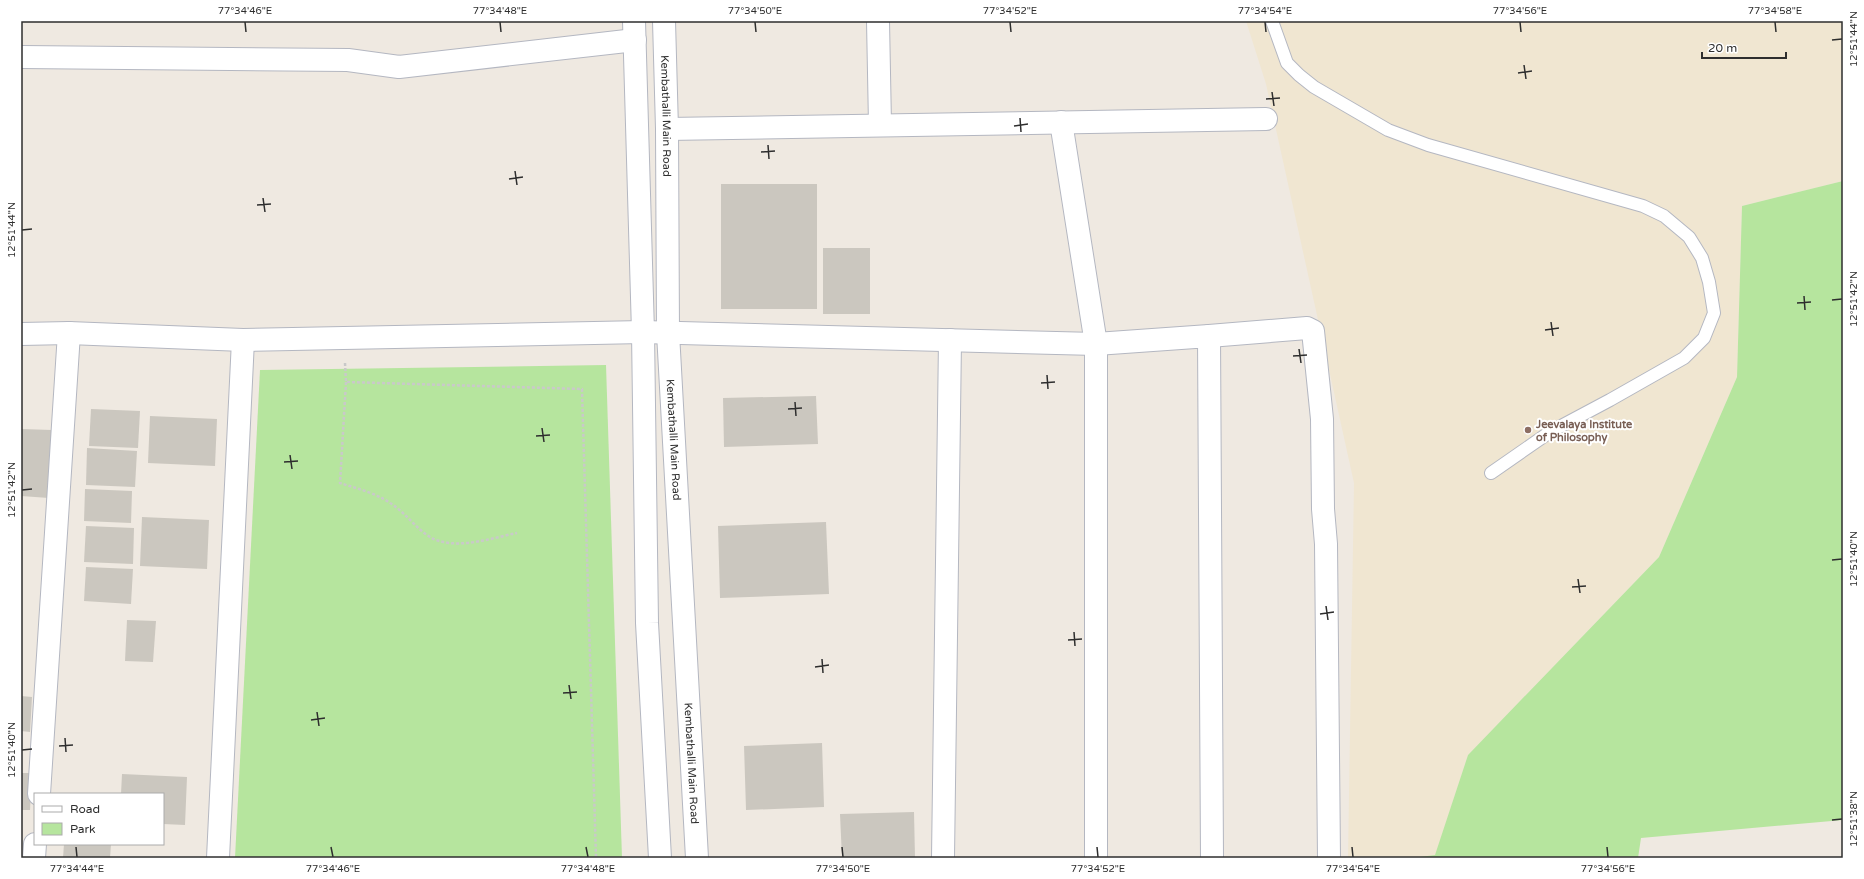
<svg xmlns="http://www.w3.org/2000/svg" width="1864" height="879" viewBox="0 0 1864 879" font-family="'Varela Round',sans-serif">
<rect width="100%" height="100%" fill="#efe9e1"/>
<path fill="#f0e6d1" d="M1246,21H1843V181L1742,206L1737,377L1659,557L1468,755L1435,856L1413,858H1348L1354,483L1266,84Z"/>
<g fill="#b6e59e">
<path d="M1843,181V820L1641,838L1638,858H1413L1435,855L1468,755L1659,557L1737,377L1742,206Z"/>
<path d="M606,365L622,858H235L260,370Z"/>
</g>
<g fill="#cbc7bf">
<rect x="721" y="184" width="96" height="125"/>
<rect x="823" y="248" width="47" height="66"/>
<path d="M816,396L818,444L724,447L723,398Z"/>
<path d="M91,409L140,411L138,448L89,446Z"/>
<path d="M150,416L217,419L215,466L148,463Z"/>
<path d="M21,429L52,430L49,498L21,496Z"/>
<path d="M87,448L137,451L135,487L86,485Z"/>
<path d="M85,489L132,491L131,523L84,521Z"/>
<path d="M142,517L209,520L207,569L140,566Z"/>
<path d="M826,522L829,594L720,598L718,526Z"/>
<path d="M86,526L134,528L133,564L84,562Z"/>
<path d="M86,567L133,569L131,604L84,601Z"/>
<path d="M127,620L156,621L153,662L125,661Z"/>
<path d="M21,696L32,697L30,732L21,731Z"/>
<path d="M822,743L824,807L746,810L744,746Z"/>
<path d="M21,773H32L30,810H21Z"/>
<path d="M122,774L187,777L185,825L163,824V794H121Z"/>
<path d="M914,812L915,858H842L840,814Z"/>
<path d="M64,844H111L110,858H63Z"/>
</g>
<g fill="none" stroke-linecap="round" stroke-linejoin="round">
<g stroke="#b4b7c1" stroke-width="14">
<path id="service" d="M1272,21L1287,63L1299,75L1314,87L1388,130L1428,145L1643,206L1664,216L1689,237L1702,258L1709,282L1714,313L1704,338L1684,358L1610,400L1550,432L1491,473"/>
</g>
<g stroke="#b4b7c1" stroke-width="24">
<g id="minor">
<path d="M878,21L880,125"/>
<path d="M21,57L348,60L399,67L635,40"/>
<path d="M1061,122L1096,344V858"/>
<path d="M667,129L1266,119"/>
<path d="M21,334L69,333L243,340L643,332L1096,344L1209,336L1212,858"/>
<path d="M1209,336L1307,328L1313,331L1322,419L1323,509L1326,544L1329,858"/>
<path d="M39,794L69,333"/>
<path d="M34,858L35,844"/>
<path d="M218,858L243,340"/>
<path d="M943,858L950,340"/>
</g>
</g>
<g stroke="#b4b7c1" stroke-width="24">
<g id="tertiary">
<path d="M634,21L643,332L647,623L660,858"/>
<path id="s1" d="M664,21L667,129L668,333L697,858"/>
</g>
</g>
<g stroke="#c9c9c9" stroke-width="2.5" stroke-dasharray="3 2" stroke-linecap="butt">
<path d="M345,363L346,382L582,389L596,858"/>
<path d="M346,382L340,483C358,489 377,493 393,505C408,515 419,533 436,540C461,549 492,538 517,533"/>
</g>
<use href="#service" stroke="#fff" stroke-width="12"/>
<use href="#minor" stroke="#fff" stroke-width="22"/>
<use href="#tertiary" stroke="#fff" stroke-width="22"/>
</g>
<path fill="none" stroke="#2e2e2e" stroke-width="1.5" d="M245,22L246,32M500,22L501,32M755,22L756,32M1010,22L1011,32M1265,22L1266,32M1520,22L1521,32M1775,22L1776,32M1832,40L1842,39M1524,65L1526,79M1518,73L1532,71M1272,92L1274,106M1266,99L1280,98M1020,118L1021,132M1014,126L1028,124M768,145L769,159M761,152L775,151M515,171L517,185M509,179L523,177M263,198L265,212M257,205L271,204M22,230L32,229M1804,296L1805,310M1832,300L1842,299M1797,303L1811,302M1551,322L1553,336M1545,330L1559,328M1299,349L1301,363M1293,356L1307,355M1047,375L1048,389M1041,383L1055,382M795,402L796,416M788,409L802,408M542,428L544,442M536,436L550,435M290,455L292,469M284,462L298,461M22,490L32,489M1832,560L1842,559M1578,579L1580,593M1572,587L1586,586M1326,606L1328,620M1320,614L1334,612M1074,632L1075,646M1068,640L1082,639M822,659L823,673M815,667L829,665M569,685L571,699M563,693L577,692M317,712L319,726M311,720L325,718M65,738L66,752M59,746L73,745M22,750L32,749M1832,820L1842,819M76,847L77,857M331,847L333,857M586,847L588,857M842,847L843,857M1097,847L1098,857M1352,847L1353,857M1607,847L1608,857"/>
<circle fill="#8d6e63" stroke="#fff" stroke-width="1.5" cx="1528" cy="430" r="4"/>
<g text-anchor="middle" stroke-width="4" stroke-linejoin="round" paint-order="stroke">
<g font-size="11" fill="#2e2e2e" stroke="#fff">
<text dy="4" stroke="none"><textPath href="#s1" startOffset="95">Kembathalli Main Road</textPath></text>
<text dy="4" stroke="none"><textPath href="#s1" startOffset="419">Kembathalli Main Road</textPath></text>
<text dy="4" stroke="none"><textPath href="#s1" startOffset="743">Kembathalli Main Road</textPath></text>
</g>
<g font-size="11" font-weight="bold" fill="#785e54" stroke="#fff" text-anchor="start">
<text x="1536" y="428">Jeevalaya Institute<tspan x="1536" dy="13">of Philosophy</tspan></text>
</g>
</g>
<rect width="1864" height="879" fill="none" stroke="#ffffff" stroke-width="44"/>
<rect x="34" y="793" width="130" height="52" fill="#ffffff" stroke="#ababab"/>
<rect x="42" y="806" width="20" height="6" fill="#ffffff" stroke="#ababab"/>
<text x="70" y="813" font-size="12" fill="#2e2e2e">Road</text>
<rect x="42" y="823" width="20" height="12" fill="#b6e59e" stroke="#ababab"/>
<text x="70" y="833" font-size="12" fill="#2e2e2e">Park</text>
<path d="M1702 52v6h84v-6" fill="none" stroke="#2e2e2e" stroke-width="2"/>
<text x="1708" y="52" font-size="12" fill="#2e2e2e" stroke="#ffffff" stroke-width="3" paint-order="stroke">20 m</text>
<rect x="22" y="22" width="1820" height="835" fill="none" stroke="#2e2e2e" stroke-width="1.5"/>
<g font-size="10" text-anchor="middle" fill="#2e2e2e">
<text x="245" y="14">77°34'46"E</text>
<text x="500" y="14">77°34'48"E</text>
<text x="755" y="14">77°34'50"E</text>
<text x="1010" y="14">77°34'52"E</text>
<text x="1265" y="14">77°34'54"E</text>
<text x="1520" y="14">77°34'56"E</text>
<text x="1775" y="14">77°34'58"E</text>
<text transform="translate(1853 39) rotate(-90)" y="4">12°51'44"N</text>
<text transform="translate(11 230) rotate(-90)" y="4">12°51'44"N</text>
<text transform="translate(1853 299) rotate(-90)" y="4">12°51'42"N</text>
<text transform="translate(11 490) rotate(-90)" y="4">12°51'42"N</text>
<text transform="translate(1853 559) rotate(-90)" y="4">12°51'40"N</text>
<text transform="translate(11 750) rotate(-90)" y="4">12°51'40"N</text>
<text transform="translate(1853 819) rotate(-90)" y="4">12°51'38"N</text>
<text x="77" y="872">77°34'44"E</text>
<text x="333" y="872">77°34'46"E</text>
<text x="588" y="872">77°34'48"E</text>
<text x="843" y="872">77°34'50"E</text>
<text x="1098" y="872">77°34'52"E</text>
<text x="1353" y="872">77°34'54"E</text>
<text x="1608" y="872">77°34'56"E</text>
</g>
</svg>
